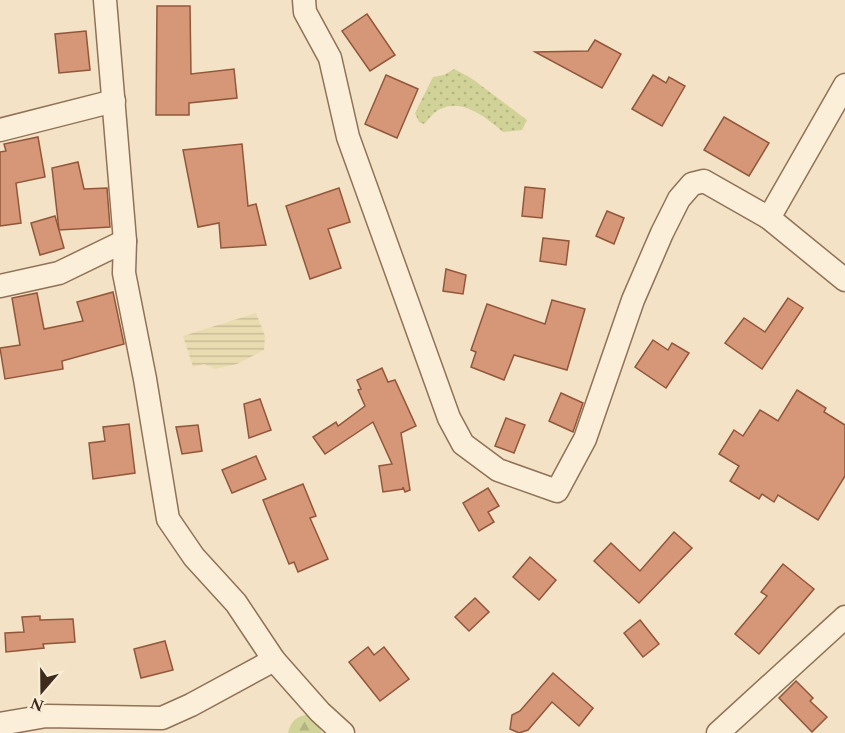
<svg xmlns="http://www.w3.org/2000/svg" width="845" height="733" viewBox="0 0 845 733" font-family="Spectral,serif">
<defs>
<pattern id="farmland-rules" width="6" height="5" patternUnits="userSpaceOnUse" patternTransform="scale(1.5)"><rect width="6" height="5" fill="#e9dcb1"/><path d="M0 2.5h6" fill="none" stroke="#c9bd98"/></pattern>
<pattern id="grass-dots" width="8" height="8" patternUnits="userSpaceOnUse" patternTransform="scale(1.5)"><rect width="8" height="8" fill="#d0d297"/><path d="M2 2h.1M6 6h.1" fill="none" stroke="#b4b482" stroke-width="1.8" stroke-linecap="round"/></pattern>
<pattern id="forest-firs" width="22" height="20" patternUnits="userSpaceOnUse" patternTransform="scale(1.5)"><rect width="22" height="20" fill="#d0d297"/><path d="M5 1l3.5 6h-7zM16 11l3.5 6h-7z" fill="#b4b482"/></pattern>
</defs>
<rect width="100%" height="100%" fill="#f3e2c5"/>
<path fill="url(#farmland-rules)" d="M256,313L265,336L264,350L237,364L215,369L204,364L193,367L183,336Z"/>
<path fill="url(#grass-dots)" d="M454,69L471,78L527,120L522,130L503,132C488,119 464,99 443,108C435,110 430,118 424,124L419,122L415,113L433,77L444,75Z"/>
<path fill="url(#forest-firs)" d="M313,714L322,733H288C291,719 299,715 313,714Z"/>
<g fill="#d59777" stroke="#92573b" stroke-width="1.5">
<path d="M157,6H190L191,74L234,69L237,98L189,103V115H156Z"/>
<path d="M367,14L395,55L370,71L342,31Z"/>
<path d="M86,31L90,70L59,73L55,34Z"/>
<path d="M595,40L621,54L602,88L535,52L588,51Z"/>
<path d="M386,75L418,89L397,138L365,124Z"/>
<path d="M653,75L666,83L669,77L685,86L662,126L632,109Z"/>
<path d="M724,117L769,143L749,176L704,150Z"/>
<path d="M38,137L45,177L16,183L21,223L0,226V152L6,151L4,144Z"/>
<path d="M242,144L248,206L256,204L266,245L221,248L219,223L198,227L183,150Z"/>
<path d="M78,162L84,189L107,188L110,227L59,230L52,168Z"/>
<path d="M525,187L545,189L542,218L522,216Z"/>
<path d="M339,188L350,222L328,229L341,268L310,279L286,206Z"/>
<path d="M607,211L624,218L614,244L596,236Z"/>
<path d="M55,216L64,248L40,255L31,223Z"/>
<path d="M543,238L569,241L566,265L540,261Z"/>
<path d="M446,269L466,275L463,294L443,291Z"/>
<path d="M113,292L124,344L62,361L63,369L5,379L0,348L20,345L12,298L37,293L44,329L83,321L77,302Z"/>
<path d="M788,298L803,308L762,369L725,343L744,318L765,332Z"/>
<path d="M552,300L585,309L567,370L514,355L504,380L471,367L476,352L471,350L487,304L545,324Z"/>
<path d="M653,340L668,350L672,343L689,353L666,388L635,367Z"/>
<path d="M382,368L388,382L395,380L416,426L401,433L410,490L405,492L403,487V489L383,492L379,466L392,464L373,422L325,454L313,437L336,422L338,426L365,406L358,390L361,389L357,380Z"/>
<path d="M797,390L826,408L824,412L845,425V476L818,520L778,495L774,502L762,494L759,499L730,481L739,466L719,454L734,430L743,436L760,410L778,421Z"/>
<path d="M561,393L583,403L573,432L549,421Z"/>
<path d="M260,399L271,430L249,438L244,404Z"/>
<path d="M506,418L525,425L514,453L495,446Z"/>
<path d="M129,424L135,473L93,479L89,443L105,441L103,427Z"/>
<path d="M198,425L202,451L182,454L176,427Z"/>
<path d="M256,456L266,479L232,493L222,470Z"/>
<path d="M303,484L316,516L310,518L328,559L298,572L294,562L289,564L263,500Z"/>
<path d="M488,488L499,506L488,512L494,522L479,531L463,503Z"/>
<path d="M674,532L692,548L639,603L594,561L611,543L640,571Z"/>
<path d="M530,557L556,580L539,600L513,577Z"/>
<path d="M783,564L814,589L759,654L735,634L767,596L761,592Z"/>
<path d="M475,598L489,612L469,631L455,617Z"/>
<path d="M40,616V620L73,619L75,642L43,644L44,648L6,652L5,633L24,632L22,617Z"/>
<path d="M640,620L659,644L643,657L624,633Z"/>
<path d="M165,641L173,670L141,678L134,649Z"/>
<path d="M368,647L374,655L384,647L409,679L380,701L349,662Z"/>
<path d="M553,673L593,708L579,726L552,702L528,730L519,733L510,729L512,715L520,711Z"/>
<path d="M796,681L813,698L810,701L827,717L812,732L779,698Z"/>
</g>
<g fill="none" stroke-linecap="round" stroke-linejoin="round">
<g stroke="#907258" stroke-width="25">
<g id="minor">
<path d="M105,0L125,241L124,273L145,379L168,519L194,557L236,603L274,660L320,712L343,733"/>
<path d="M304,0L305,12L330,58L348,137L449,418L463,444L498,470L557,491L585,439L633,300L662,233L679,199L692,184L704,181L769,218L845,280"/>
<path d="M0,130L114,101"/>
<path d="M769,218L845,85"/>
<path d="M0,286L59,273L125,241"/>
<path d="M0,724L46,716L162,718L191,705L274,660"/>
<path d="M718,733L845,617"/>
</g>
</g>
<use href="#minor" stroke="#fcefd9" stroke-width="22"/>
</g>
<g transform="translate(42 691) rotate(200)" stroke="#f9ecd5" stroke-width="4.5" paint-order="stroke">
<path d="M0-4.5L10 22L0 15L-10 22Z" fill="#3f2b1e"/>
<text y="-9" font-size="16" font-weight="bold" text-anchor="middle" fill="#3f2b1e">N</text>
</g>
</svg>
